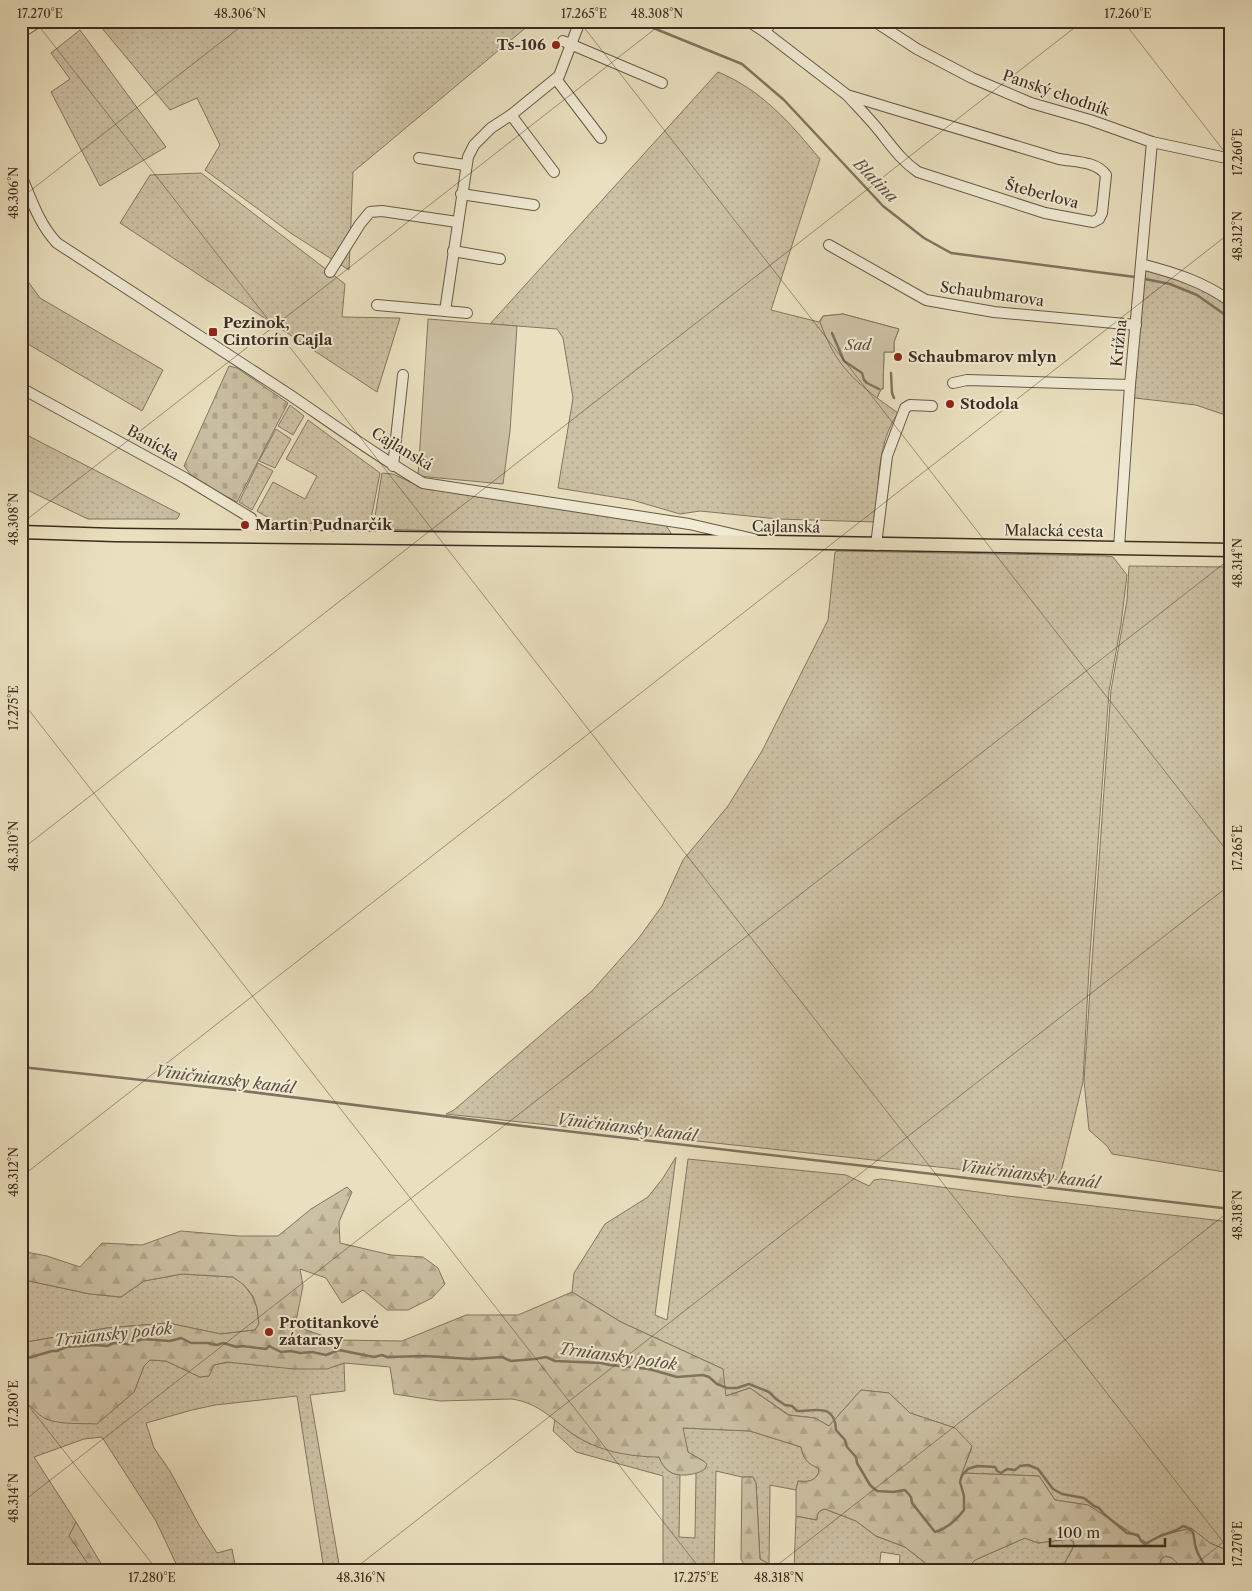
<svg xmlns="http://www.w3.org/2000/svg" width="1252" height="1591" viewBox="0 0 1252 1591" font-family="'Libre Caslon Text',serif">
<defs>
<pattern id="grass-dots" width="8" height="8" patternUnits="userSpaceOnUse" patternTransform="scale(1.25)"><rect width="8" height="8" fill="#ccc1a4"/><path d="M2 2h.1M6 6h.1" fill="none" stroke="#b0a68d" stroke-width="1.8" stroke-linecap="round"/></pattern>
<pattern id="forest-firs" width="22" height="20" patternUnits="userSpaceOnUse" patternTransform="scale(1.25)"><rect width="22" height="20" fill="#ccc1a4"/><path d="M5 1l3.5 6h-7zM16 11l3.5 6h-7z" fill="#b0a68d"/></pattern>
<pattern id="cemetery-stones" width="16" height="16" patternUnits="userSpaceOnUse" patternTransform="scale(1.25)"><rect width="16" height="16" fill="#ccc1a4"/><path d="M2 7V4a2 2 0 0 1 4 0v3zM10 15v-3a2 2 0 0 1 4 0v3z" fill="#b0a68d"/></pattern>
</defs>
<rect width="100%" height="100%" fill="#eae0bf"/>
<filter id="stains"><feTurbulence type="fractalNoise" baseFrequency=".004" numOctaves="4"/><feColorMatrix values="0 0 0 0 .2 0 0 0 0 .09 0 0 0 0 .02 0 0 0 .5 -.17"/></filter>
<radialGradient id="worn" r=".72"><stop offset=".6" stop-color="#630" stop-opacity="0"/><stop offset="1" stop-color="#630" stop-opacity=".3"/></radialGradient>
<g fill="url(#grass-dots)" stroke="#847662">
<path d="M96,21H531L529,25L353,172L349,270L292,234L205,170L220,145L197,98L170,110Z"/>
<path d="M80,30L166,147L100,186L51,92L70,79L51,53Z"/>
<path d="M718,72C762,90 791,124 820,159L771,310L819,322L823,316L843,314L899,329L894,342V352H884L883,389H881L877,398L898,413C876,445 879,485 876,522L778,519L700,511L680,514L632,500L558,488L573,398L563,338L557,329L490,324Z"/>
<path d="M201,173L345,284L342,317L400,318L377,392L120,223L150,175Z"/>
<path d="M1141,265L1166,270L1231,302V417L1196,405L1126,397Z"/>
<path d="M21,272L40,298L163,370L142,411L21,340Z"/>
<path d="M290,405L304,416L293,435L278,426Z"/>
<path d="M308,420L380,473L370,524L277,523L257,511L273,482L305,499L317,476L286,459Z"/>
<path d="M276,429L291,439L275,468L259,461Z"/>
<path d="M21,432L180,514L177,519H88L21,487Z"/>
<path d="M258,463L273,471L252,510L239,502Z"/>
<path d="M382,473L393,474L423,488L663,524L667,527L671,533L670,537L373,529Z"/>
<path d="M839,551L1106,556L1113,557L1127,575L1121,624L1109,691L1089,968L1083,1082L1059,1180L446,1114L454,1110L592,991L638,939L662,906L683,860L728,806L762,751L828,620L835,552Z"/>
<path d="M1129,566L1231,567V1173L1112,1154L1107,1146L1089,1130L1084,1081L1090,990L1111,690L1127,600Z"/>
<path d="M676,1157L655,1315L667,1320L688,1159L846,1175L869,1186L874,1180L881,1179L1008,1196L1231,1222V1552L1210,1543L1191,1528L1164,1535L1147,1543L1088,1505L1055,1500L1039,1476L962,1473L972,1447L955,1428L910,1413L889,1393L861,1390L829,1426L815,1418L789,1415L750,1388L725,1396L723,1369L621,1322L572,1292L574,1273L605,1224L648,1197L663,1178Z"/>
<path d="M182,1274L233,1277L244,1285L252,1296L257,1308L259,1324L255,1330L221,1334L168,1323L107,1328L21,1343V1282L29,1281L90,1294L121,1297L144,1281Z"/>
<path d="M150,1360L166,1361L200,1377L209,1376L214,1365C233,1360 239,1364 257,1365C282,1368 310,1366 336,1366L344,1363L345,1391L310,1395L340,1570H324L297,1396L215,1405L192,1410L146,1423L154,1448L170,1471L199,1525L217,1553L232,1549L236,1570H179L156,1521L102,1437L84,1439L34,1457L76,1522L70,1536L92,1570H21V1400L28,1403L45,1418L134,1392L144,1366Z"/>
<path d="M555,1419L571,1433L590,1444L659,1457C663,1467 669,1474 680,1475L679,1537L695,1538L696,1473L701,1471L705,1462L688,1452L682,1428L750,1431L801,1447C803,1458 807,1463 818,1468L819,1472C815,1482 807,1482 798,1481L796,1490L770,1485L769,1564L760,1559L756,1483L753,1477H742L716,1471L714,1570H663V1476L576,1452L553,1431Z"/>
<path d="M825,1509L856,1521L876,1536L905,1547L928,1565L926,1570H899L900,1555L881,1552L879,1570H865L858,1568L856,1570H794L796,1516L816,1520C818,1513 818,1511 825,1509Z"/>
<path d="M1025,1538L1038,1543L1069,1539L1074,1542C1073,1552 1064,1559 1063,1570H969L970,1565L975,1560Z"/>
<path d="M1166,1556L1172,1558L1184,1570H1165L1160,1563L1163,1557Z"/>
</g>
<g fill="url(#forest-firs)" stroke="#847662">
<path d="M347,1187L352,1192L339,1222L340,1243L391,1255L423,1257L438,1268L445,1284L432,1298L408,1310H387L363,1290L342,1303L326,1278L300,1269L303,1286L295,1326L335,1340L402,1341L466,1315H518L572,1292L621,1322L723,1369L726,1396L750,1388L788,1415L815,1418L829,1426L861,1390L889,1393L910,1413L955,1428L972,1446L962,1473L1039,1476L1055,1500L1088,1505L1147,1543L1164,1535L1191,1528L1210,1543L1231,1552V1570H1184L1172,1558L1166,1556L1161,1559L1160,1563L1165,1570H1063C1064,1559 1074,1552 1074,1542L1069,1539L1038,1543L1025,1538L975,1560L970,1565L969,1570H926L928,1565L905,1547L876,1536L856,1521L825,1509C819,1510 817,1513 817,1520L796,1516V1490L798,1481C807,1482 815,1482 819,1472L818,1468C806,1463 804,1459 801,1447L750,1431L683,1428L688,1452L705,1462L707,1464L705,1469C699,1473 694,1474 686,1475C672,1476 664,1470 659,1457C630,1457 597,1451 573,1434C551,1419 541,1404 512,1399L440,1401L394,1394L390,1367L344,1363L327,1369H294L227,1362L214,1365L209,1376L200,1377L166,1361L150,1360L144,1366L134,1392L97,1424C81,1423 62,1425 46,1419C37,1415 31,1404 21,1400V1343L107,1328L168,1323L221,1334L255,1330L259,1324L257,1308L253,1296L244,1285L233,1277L182,1274L144,1281L121,1297L90,1294L29,1281L21,1282V1251L47,1256L80,1267L102,1243L142,1245L181,1231L239,1236H278L311,1209Z"/>
<path d="M742,1477H753L756,1483L760,1559L769,1564V1570H747L741,1559Z"/>
<path d="M76,1522L105,1570H92L69,1536Z"/>
</g>
<path fill="url(#cemetery-stones)" stroke="#847662" d="M229,366L237,368L288,403L237,502L195,480L184,466Z"/>
<g fill="#ccc1a4" stroke="#847662">
<path d="M843,314L899,329L894,342V352H884L883,389H881L877,398C847,375 833,358 820,322L823,316Z"/>
<path d="M428,319L517,326L510,431L503,484L418,476Z"/>
</g>
<g fill="none" stroke-linecap="round" stroke-linejoin="round">
<g stroke="#80735f" stroke-width="2.5">
<path d="M636,21L742,64L784,100L883,206L924,238L951,253L1135,277"/>
<path d="M1145,279L1170,284L1197,295L1231,319"/>
<path d="M832,333L844,361L862,373L864,380L867,383L879,389"/>
<path d="M891,373L892,393L894,398"/>
<path d="M21,1067L235,1090L523,1126L1231,1209"/>
<path d="M21,1360L52,1351H57L66,1347L95,1345L107,1346L114,1343L128,1344L143,1339L170,1341L181,1338L191,1343H208L217,1345L223,1343L237,1347L242,1346L266,1349L269,1346L281,1352L291,1351L300,1353L312,1352L326,1355L339,1350L374,1357L382,1355L387,1357L425,1356L472,1359L502,1357L511,1361L535,1359L546,1357L555,1361L601,1363L610,1365L649,1369L677,1377L703,1375L709,1377L717,1384L727,1388H737L749,1384L769,1392L776,1399L785,1405L792,1406L797,1411C816,1411 835,1403 836,1430L845,1440L847,1447L856,1457L857,1463L870,1485L877,1491L893,1492L905,1490L911,1497L912,1503L935,1532C946,1529 957,1519 964,1510V1496L960,1482L962,1475L968,1469L977,1466L995,1467L997,1471L1001,1473L1007,1469L1015,1470L1020,1466L1028,1465L1038,1469L1053,1489L1062,1494L1084,1498L1094,1506L1099,1508L1104,1514L1127,1533L1138,1535L1141,1541L1145,1544L1160,1536L1177,1530L1183,1526C1198,1530 1192,1538 1196,1548C1198,1556 1203,1563 1208,1570"/>
</g>
<g stroke="#675947" stroke-width="12">
<g id="minor">
<path d="M748,21L765,32L847,95L1059,159C1075,162 1096,161 1106,175L1102,213L1099,219L1093,222L1045,213L918,172C902,161 893,148 881,133C871,120 858,107 847,95"/>
<path d="M874,21L917,49L972,78L1031,103L1090,120L1152,142L1231,159"/>
<path d="M765,32L772,21"/>
<path d="M21,33L39,21"/>
<path d="M563,41L662,83"/>
<path d="M556,79L601,138"/>
<path d="M511,115L554,172"/>
<path d="M419,158L465,165"/>
<path d="M21,175C31,199 39,224 57,243C135,294 212,344 290,395C334,425 377,456 423,483L689,524L754,539"/>
<path d="M461,194L534,205"/>
<path d="M829,245L926,300L994,312L1136,325"/>
<path d="M453,251L500,259"/>
<path d="M1141,264C1172,272 1205,282 1231,302"/>
<path d="M330,272L360,224L370,212L382,211L457,222"/>
<path d="M377,305L445,311L468,157L474,145L491,128L511,115L559,76L580,21"/>
<path d="M445,311L467,313"/>
<path d="M953,383L967,380L1130,385"/>
<path d="M21,388L185,478L251,518L252,537"/>
<path d="M393,466L403,375"/>
<path d="M876,545L887,456L905,408L910,405L932,406"/>
<path d="M1119,548L1130,385L1152,142"/>
</g>
</g>
<g stroke="#3b2c1f" stroke-width="15">
<path id="major" d="M21,532L115,535L770,542L1231,550"/>
</g>
<use href="#minor" stroke="#f1ebd5" stroke-width="10"/>
<use href="#major" stroke="#eae0bf" stroke-width="12"/>
</g>
<path fill="none" stroke="#3b2c1f" stroke-width="1" stroke-opacity="0.45" d="M35,21L1231,1552M579,21L1231,856M1123,21L1231,160M21,198L248,21M21,524L665,21M21,700L701,1570M21,850L1083,21M21,1177L1231,232M21,1396L157,1570M21,1503L1231,558M353,1570L1231,884M771,1570L1231,1210M1188,1570L1231,1536"/>
<g fill="#8f2418" stroke="#f1ebd5" stroke-width="2">
<circle cx="556" cy="45" r="5"/>
<rect x="208" y="327" width="10" height="10" rx="2.5"/>
<circle cx="898" cy="357" r="5"/>
<circle cx="950" cy="404" r="5"/>
<circle cx="245" cy="525" r="5"/>
<circle cx="269" cy="1332" r="5"/>
</g>
<g text-anchor="middle" stroke-width="4" stroke-linejoin="round" paint-order="stroke">
<g font-size="15" font-weight="bold" fill="#3b2c1f" stroke="#f1ebd5" text-anchor="start">
<text x="546" y="50" text-anchor="end">Ts-106</text>
<text x="223" y="328">Pezinok,<tspan x="223" dy="17">Cintorín Cajla</tspan></text>
<text x="908" y="362">Schaubmarov mlyn</text>
<text x="960" y="409">Stodola</text>
<text x="255" y="530">Martin Pudnarčík</text>
<text x="279" y="1328">Protitankové<tspan x="279" dy="17">zátarasy</tspan></text>
</g>
<g font-size="15" fill="#3b2c1f" stroke="#f1ebd5">
<text transform="translate(1056 93) rotate(19)" y="5">Panský chodník</text>
<text transform="translate(1042 194) rotate(15)" y="5">Šteberlova</text>
<text transform="translate(992 294) rotate(8)" y="5">Schaubmarova</text>
<text transform="translate(1119 343) rotate(-84)" y="5">Krížna</text>
<text transform="translate(153 443) rotate(29)" y="5">Banícka</text>
<text transform="translate(402 449) rotate(31)" y="5">Cajlanská</text>
<text transform="translate(786 527) rotate(1)" y="5">Cajlanská</text>
<text transform="translate(1054 531) rotate(1)" y="5">Malacká cesta</text>
</g>
<g font-size="15" font-style="italic" fill="#584a3a" stroke="#f1ebd5">
<text x="858" y="350">Sad</text>
</g>
<g font-size="16" font-style="italic" fill="#5e503f" stroke="#f1ebd5">
<text transform="translate(876 180) rotate(45)" y="6">Blatina</text>
<text transform="translate(225 1079) rotate(7)" y="6">Viničniansky kanál</text>
<text transform="translate(627 1127) rotate(7)" y="6">Viničniansky kanál</text>
<text transform="translate(1030 1174) rotate(7)" y="6">Viničniansky kanál</text>
<text transform="translate(113 1334) rotate(-6)" y="6">Trniansky potok</text>
<text transform="translate(618 1356) rotate(8)" y="6">Trniansky potok</text>
</g>
</g>
<rect width="1252" height="1591" fill="none" stroke="#eae0bf" stroke-width="55"/>
<path d="M1050 1538v8h115v-8" fill="none" stroke="#3b2c1f" stroke-width="2.5"/>
<text x="1057" y="1538" font-size="15" fill="#3b2c1f" stroke="#f1ebd5" stroke-width="4" paint-order="stroke">100 m</text>
<rect x="28" y="28" width="1196" height="1536" fill="none" stroke="#3b2c1f" stroke-width="2"/>
<g font-size="12" text-anchor="middle" fill="#3b2c1f">
<text x="40" y="18">17.270°E</text>
<text x="240" y="18">48.306°N</text>
<text x="584" y="18">17.265°E</text>
<text x="657" y="18">48.308°N</text>
<text x="1128" y="18">17.260°E</text>
<text transform="translate(1238 152) rotate(-90)" y="4">17.260°E</text>
<text transform="translate(14 193) rotate(-90)" y="4">48.306°N</text>
<text transform="translate(1238 236) rotate(-90)" y="4">48.312°N</text>
<text transform="translate(14 519) rotate(-90)" y="4">48.308°N</text>
<text transform="translate(1238 563) rotate(-90)" y="4">48.314°N</text>
<text transform="translate(14 708) rotate(-90)" y="4">17.275°E</text>
<text transform="translate(14 846) rotate(-90)" y="4">48.310°N</text>
<text transform="translate(1238 848) rotate(-90)" y="4">17.265°E</text>
<text transform="translate(14 1172) rotate(-90)" y="4">48.312°N</text>
<text transform="translate(1238 1215) rotate(-90)" y="4">48.318°N</text>
<text transform="translate(14 1404) rotate(-90)" y="4">17.280°E</text>
<text transform="translate(14 1498) rotate(-90)" y="4">48.314°N</text>
<text transform="translate(1238 1544) rotate(-90)" y="4">17.270°E</text>
<text x="152" y="1582">17.280°E</text>
<text x="361" y="1582">48.316°N</text>
<text x="696" y="1582">17.275°E</text>
<text x="779" y="1582">48.318°N</text>
</g>
<rect width="100%" height="100%" filter="url(#stains)"/>
<rect width="100%" height="100%" fill="url(#worn)"/>
</svg>
